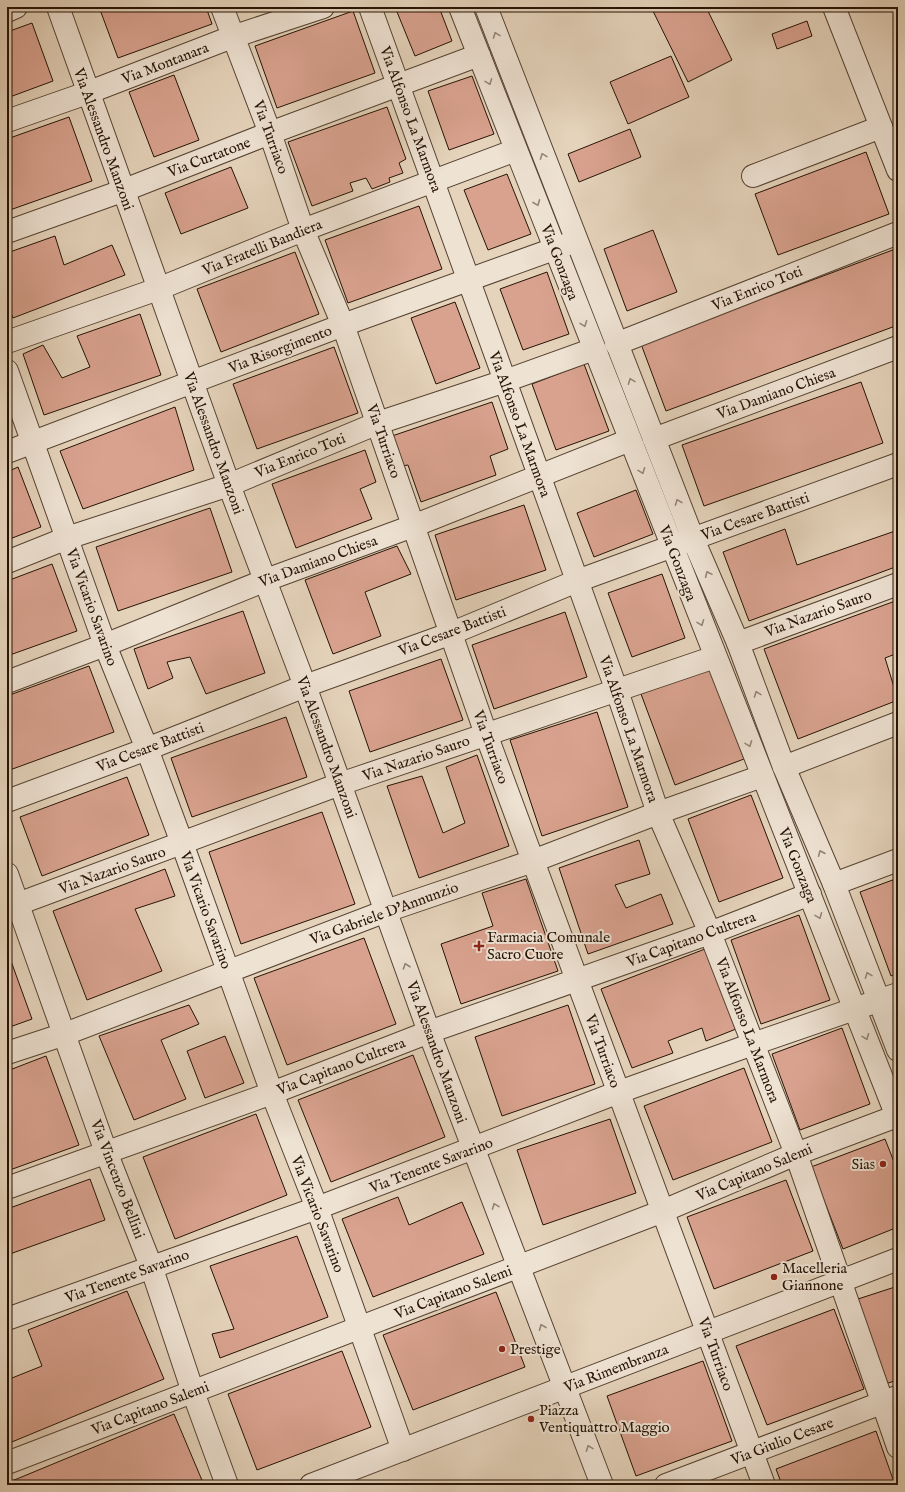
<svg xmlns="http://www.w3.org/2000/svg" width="905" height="1492" viewBox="0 0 905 1492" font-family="'IM FELL English',serif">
<rect width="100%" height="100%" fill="#e5d3bb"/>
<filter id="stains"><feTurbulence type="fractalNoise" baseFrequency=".005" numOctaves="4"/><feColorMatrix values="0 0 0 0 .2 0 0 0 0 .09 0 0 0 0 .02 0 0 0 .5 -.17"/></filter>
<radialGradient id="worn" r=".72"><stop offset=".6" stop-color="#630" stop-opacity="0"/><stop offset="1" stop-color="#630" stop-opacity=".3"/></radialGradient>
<g fill="#d9a28f" stroke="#251304">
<path d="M99,7H206L212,24L118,58Z"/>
<path d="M395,7H439L452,41L415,56Z"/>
<path d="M651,7H706L732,60L688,82Z"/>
<path d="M353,11L375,73L277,108L255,46Z"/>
<path d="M807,21L812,36L777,49L772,34Z"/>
<path d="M32,23L53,81L7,98V32Z"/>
<path d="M671,56L689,97L628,124L610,82Z"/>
<path d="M174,75L199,140L154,157L129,92Z"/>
<path d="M472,76L494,134L449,150L428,91Z"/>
<path d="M387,107L406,159L399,163L403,173L389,178L390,182L372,189L366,178L350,183L353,191L312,206L288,142Z"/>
<path d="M69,117L92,181L7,211V139Z"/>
<path d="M630,129L641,157L579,182L568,154Z"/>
<path d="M866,152L889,214L778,255L755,194Z"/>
<path d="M231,167L248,208L181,234L165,193Z"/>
<path d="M507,174L531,234L488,250L464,190Z"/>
<path d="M419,206L442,269L348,303L325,240Z"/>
<path d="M653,230L677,292L627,311L604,249Z"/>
<path d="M55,236L64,265L112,245L125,275L13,318L7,303V253Z"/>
<path d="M898,248V325L666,411L641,344Z"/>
<path d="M295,252L319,314L221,352L197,289Z"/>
<path d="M547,272L569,334L523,350L500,289Z"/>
<path d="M455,302L480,368L436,384L411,318Z"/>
<path d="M140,314L161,375L44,415L23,354L43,345L62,378L90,367L77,336Z"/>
<path d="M334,347L358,413L257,449L233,384Z"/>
<path d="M584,364L609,431L556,450L532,384Z"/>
<path d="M861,382L883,443L704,506L682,445Z"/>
<path d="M492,402L508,449L490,456L496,475L421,502L408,465L402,466L392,436Z"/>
<path d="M175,407L194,470L83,509L60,451Z"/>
<path d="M365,450L376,482L360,489L372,519L296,548L272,484Z"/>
<path d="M18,467L41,527L7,540V472Z"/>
<path d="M636,490L653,534L594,557L577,513Z"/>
<path d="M524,505L546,570L456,600L435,535Z"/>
<path d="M210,508L232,572L118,611L96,547Z"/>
<path d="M785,529L797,565L898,530V566L749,621L723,552Z"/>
<path d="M397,546L411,574L365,592L381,636L333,654L305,580Z"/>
<path d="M52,564L77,631L7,656V581Z"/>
<path d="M662,574L685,638L632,657L608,593Z"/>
<path d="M898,600V653L885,658L898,700L798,739L764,649Z"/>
<path d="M243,611L265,673L206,694L190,657L167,662L173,678L148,689L134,649Z"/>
<path d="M565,612L587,677L494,709L472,645Z"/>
<path d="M441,659L463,720L370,752L349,691Z"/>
<path d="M89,666L114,732L7,771V696Z"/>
<path d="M710,668L744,759L675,785L641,694Z"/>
<path d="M597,712L628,807L542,836L510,740Z"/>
<path d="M286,717L307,777L192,817L171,758Z"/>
<path d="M477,755L509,846L419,878L387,786L422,776L443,833L465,823L446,767Z"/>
<path d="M127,777L149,835L42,876L20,817Z"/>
<path d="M751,795L783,878L719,902L688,819Z"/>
<path d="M322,812L355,904L241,944L209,852Z"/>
<path d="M639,840L650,874L615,885L626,908L661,894L673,924L588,954L559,868Z"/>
<path d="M165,869L175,896L135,909L162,971L87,1000L53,911Z"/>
<path d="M898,878V973L891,976L860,892Z"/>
<path d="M526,879L558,971L461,1004L441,944L493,926L482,893Z"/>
<path d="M799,915L830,1000L761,1024L731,940Z"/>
<path d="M364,938L396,1024L287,1065L254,978Z"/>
<path d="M705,949L736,1029L706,1041L702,1028L668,1041L673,1053L632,1068L601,989Z"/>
<path d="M7,950L32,1019L7,1028Z"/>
<path d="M189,1005L199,1024L161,1040L186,1099L134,1120L99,1036Z"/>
<path d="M568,1005L595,1084L502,1116L475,1037Z"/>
<path d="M842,1028L870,1104L800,1130L772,1054Z"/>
<path d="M225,1036L244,1083L205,1098L187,1051Z"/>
<path d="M413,1055L445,1137L331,1182L298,1100Z"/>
<path d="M46,1056L79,1145L7,1171V1071Z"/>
<path d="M744,1068L772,1142L673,1180L644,1106Z"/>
<path d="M256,1114L287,1195L175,1239L143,1157Z"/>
<path d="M610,1119L636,1193L543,1225L517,1150Z"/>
<path d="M885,1139L898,1172V1227L843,1249L811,1167Z"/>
<path d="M90,1179L105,1220L7,1255V1209Z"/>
<path d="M786,1180L813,1251L714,1289L687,1217Z"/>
<path d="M398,1197L409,1225L462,1202L484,1254L373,1297L342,1219Z"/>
<path d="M297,1236L328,1317L220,1358L212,1334L234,1329L210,1266Z"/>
<path d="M898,1286V1380L885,1384L858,1299Z"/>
<path d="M127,1291L164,1379L7,1444V1380L42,1366L28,1330Z"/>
<path d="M496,1292L525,1367L413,1410L383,1335Z"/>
<path d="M834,1309L864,1389L767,1425L736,1346Z"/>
<path d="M342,1351L371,1427L257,1470L228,1394Z"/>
<path d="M703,1361L732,1441L636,1476L607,1396Z"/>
<path d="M174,1414L204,1485H7V1483Z"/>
<path d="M876,1431L895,1485H782L776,1469Z"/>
<path d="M746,1480L748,1485H732Z"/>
</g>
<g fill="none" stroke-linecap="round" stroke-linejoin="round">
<g stroke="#554332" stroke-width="24">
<g id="minor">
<path d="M58,7L229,485L305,686L429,1032L602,1485"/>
<path d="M222,7L270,133L303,230L343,325L486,734L764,1485"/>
<path d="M370,7L617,691L658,813L710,933L796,1154L898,1447"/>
<path d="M460,7L898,1119"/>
<path d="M486,7L693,539L738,643L784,767L834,884L898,1050"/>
<path d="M834,7L898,170"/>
<path d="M7,11L16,7"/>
<path d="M7,121L87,93L232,37L323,7"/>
<path d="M753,176L881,127"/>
<path d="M7,232L122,191L270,133L479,55"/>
<path d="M7,342L158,289L303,230L516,150"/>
<path d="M616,344L898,233"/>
<path d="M7,371L105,645L147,749L182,843L272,1093L317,1208L403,1450"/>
<path d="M654,439L898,347"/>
<path d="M7,452L343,325L568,244"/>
<path d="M7,562L67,538L229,485L378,423L505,381L594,349"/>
<path d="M738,643L898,584"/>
<path d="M7,682L105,645L266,580L413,526L630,440"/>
<path d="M784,767L898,723"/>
<path d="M7,801L147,749L305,686L452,633L577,581L898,464"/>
<path d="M7,874L106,1152L151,1266L193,1392L227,1485"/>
<path d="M834,884L898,860"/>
<path d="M7,908L340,784L715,657"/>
<path d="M7,1053L65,1034L386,911L533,861L658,813L762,776"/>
<path d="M7,1188L272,1093L429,1032L710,933L810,894"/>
<path d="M7,1319L317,1208L619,1092L753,1044L898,994"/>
<path d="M7,1463L663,1211L796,1154L897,1116"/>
<path d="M311,1485L898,1259"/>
<path d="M666,1485L897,1397"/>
</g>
</g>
<use href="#minor" stroke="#eee2d3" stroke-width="22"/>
</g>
<defs><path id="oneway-chevron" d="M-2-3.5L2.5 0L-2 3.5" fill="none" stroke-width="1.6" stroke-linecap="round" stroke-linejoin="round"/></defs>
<g stroke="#948576">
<use href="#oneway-chevron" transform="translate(496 35) rotate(-111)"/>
<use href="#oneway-chevron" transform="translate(489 82) rotate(69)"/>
<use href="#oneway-chevron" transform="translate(543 156) rotate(-111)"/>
<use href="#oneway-chevron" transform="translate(537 203) rotate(68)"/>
<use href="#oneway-chevron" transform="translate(584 324) rotate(69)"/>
<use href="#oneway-chevron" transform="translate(631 381) rotate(-111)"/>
<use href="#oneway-chevron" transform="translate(642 471) rotate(69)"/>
<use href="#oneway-chevron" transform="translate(678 502) rotate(-111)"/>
<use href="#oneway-chevron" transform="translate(708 574) rotate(-114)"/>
<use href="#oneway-chevron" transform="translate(701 623) rotate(69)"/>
<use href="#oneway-chevron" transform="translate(757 694) rotate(-110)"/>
<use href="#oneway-chevron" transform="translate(749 744) rotate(69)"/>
<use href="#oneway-chevron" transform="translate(821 853) rotate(-113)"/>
<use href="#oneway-chevron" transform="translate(819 916) rotate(69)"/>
<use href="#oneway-chevron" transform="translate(406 966) rotate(-109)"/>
<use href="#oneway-chevron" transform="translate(868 975) rotate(-111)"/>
<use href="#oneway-chevron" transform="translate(866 1037) rotate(69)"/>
<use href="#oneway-chevron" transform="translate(495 1206) rotate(-111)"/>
<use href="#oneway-chevron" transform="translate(542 1327) rotate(-112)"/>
<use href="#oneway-chevron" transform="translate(589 1448) rotate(-111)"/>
</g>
<g fill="#8f2418" stroke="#eee2d3" stroke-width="1.5">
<path d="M477 940h4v4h4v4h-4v4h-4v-4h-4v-4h4z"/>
<circle cx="883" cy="1164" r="4"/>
<circle cx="774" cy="1277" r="4"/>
<circle cx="502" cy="1349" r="4"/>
<circle cx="531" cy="1419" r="4"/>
</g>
<g text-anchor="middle" stroke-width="4" stroke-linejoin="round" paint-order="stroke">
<g font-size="15" fill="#251304" stroke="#eee2d3">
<text transform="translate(165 63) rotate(-21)" y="5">Via Montanara</text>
<text transform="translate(411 119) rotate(70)" y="5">Via Alfonso La Marmora</text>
<text transform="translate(271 137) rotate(70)" y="5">Via Turriaco</text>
<text transform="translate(104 139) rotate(70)" y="5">Via Alessandro Manzoni</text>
<text transform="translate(209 157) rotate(-21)" y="5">Via Curtatone</text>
<text transform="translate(262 247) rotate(-22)" y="5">Via Fratelli Bandiera</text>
<text transform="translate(560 262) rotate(69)" y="5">Via Gonzaga</text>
<text transform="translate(757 288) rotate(-22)" y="5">Via Enrico Toti</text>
<text transform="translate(280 349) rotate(-21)" y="5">Via Risorgimento</text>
<text transform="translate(776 393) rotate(-20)" y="5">Via Damiano Chiesa</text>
<text transform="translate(520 424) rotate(70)" y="5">Via Alfonso La Marmora</text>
<text transform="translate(384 441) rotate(71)" y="5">Via Turriaco</text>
<text transform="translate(214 443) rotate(70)" y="5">Via Alessandro Manzoni</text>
<text transform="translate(300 455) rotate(-22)" y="5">Via Enrico Toti</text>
<text transform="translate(755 516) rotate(-20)" y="5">Via Cesare Battisti</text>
<text transform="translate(318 561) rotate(-20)" y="5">Via Damiano Chiesa</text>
<text transform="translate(678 563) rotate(69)" y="5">Via Gonzaga</text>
<text transform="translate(92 607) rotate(70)" y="5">Via Vicario Savarino</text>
<text transform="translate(818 613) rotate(-20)" y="5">Via Nazario Sauro</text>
<text transform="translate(452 631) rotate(-21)" y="5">Via Cesare Battisti</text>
<text transform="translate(629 729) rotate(71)" y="5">Via Alfonso La Marmora</text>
<text transform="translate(150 747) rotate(-21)" y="5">Via Cesare Battisti</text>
<text transform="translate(327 747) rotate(70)" y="5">Via Alessandro Manzoni</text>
<text transform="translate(491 747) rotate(70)" y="5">Via Turriaco</text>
<text transform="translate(416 758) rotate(-19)" y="5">Via Nazario Sauro</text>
<text transform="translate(798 865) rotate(68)" y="5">Via Gonzaga</text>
<text transform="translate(112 870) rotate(-20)" y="5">Via Nazario Sauro</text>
<text transform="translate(206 910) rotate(70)" y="5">Via Vicario Savarino</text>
<text transform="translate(384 913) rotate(-20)" y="5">Via Gabriele D'Annunzio</text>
<text transform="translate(691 939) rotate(-20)" y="5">Via Capitano Cultrera</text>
<text transform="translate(748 1030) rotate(69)" y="5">Via Alfonso La Marmora</text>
<text transform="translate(603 1051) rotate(70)" y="5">Via Turriaco</text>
<text transform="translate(437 1052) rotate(70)" y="5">Via Alessandro Manzoni</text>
<text transform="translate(341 1066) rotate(-21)" y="5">Via Capitano Cultrera</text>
<text transform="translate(431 1165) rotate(-21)" y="5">Via Tenente Savarino</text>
<text transform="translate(754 1172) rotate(-23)" y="5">Via Capitano Salemi</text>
<text transform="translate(118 1179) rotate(69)" y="5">Via Vincenzo Bellini</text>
<text transform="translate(318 1214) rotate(69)" y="5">Via Vicario Savarino</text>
<text transform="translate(127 1276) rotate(-20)" y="5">Via Tenente Savarino</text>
<text transform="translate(453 1292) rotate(-21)" y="5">Via Capitano Salemi</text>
<text transform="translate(716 1354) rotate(70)" y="5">Via Turriaco</text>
<text transform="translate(616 1368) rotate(-21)" y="5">Via Rimembranza</text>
<text transform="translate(150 1408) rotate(-21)" y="5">Via Capitano Salemi</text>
<text transform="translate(782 1441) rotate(-21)" y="5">Via Giulio Cesare</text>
</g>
<g font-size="15" fill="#251304" stroke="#eee2d3" text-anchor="start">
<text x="487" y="942">Farmacia Comunale<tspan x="487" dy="17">Sacro Cuore</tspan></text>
<text x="875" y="1169" text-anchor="end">Sias</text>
<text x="782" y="1273">Macelleria<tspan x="782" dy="17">Giannone</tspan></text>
<text x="510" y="1354">Prestige</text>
<text x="539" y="1415">Piazza<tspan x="539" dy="17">Ventiquattro Maggio</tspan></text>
</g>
</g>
<rect width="905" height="1492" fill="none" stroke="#e5d3bb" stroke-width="24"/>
<rect x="8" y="8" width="889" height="1476" fill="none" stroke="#251304" stroke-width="2"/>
<rect x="12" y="12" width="881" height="1468" fill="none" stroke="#251304"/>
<rect width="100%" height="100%" filter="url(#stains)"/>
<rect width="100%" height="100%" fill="url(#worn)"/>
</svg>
